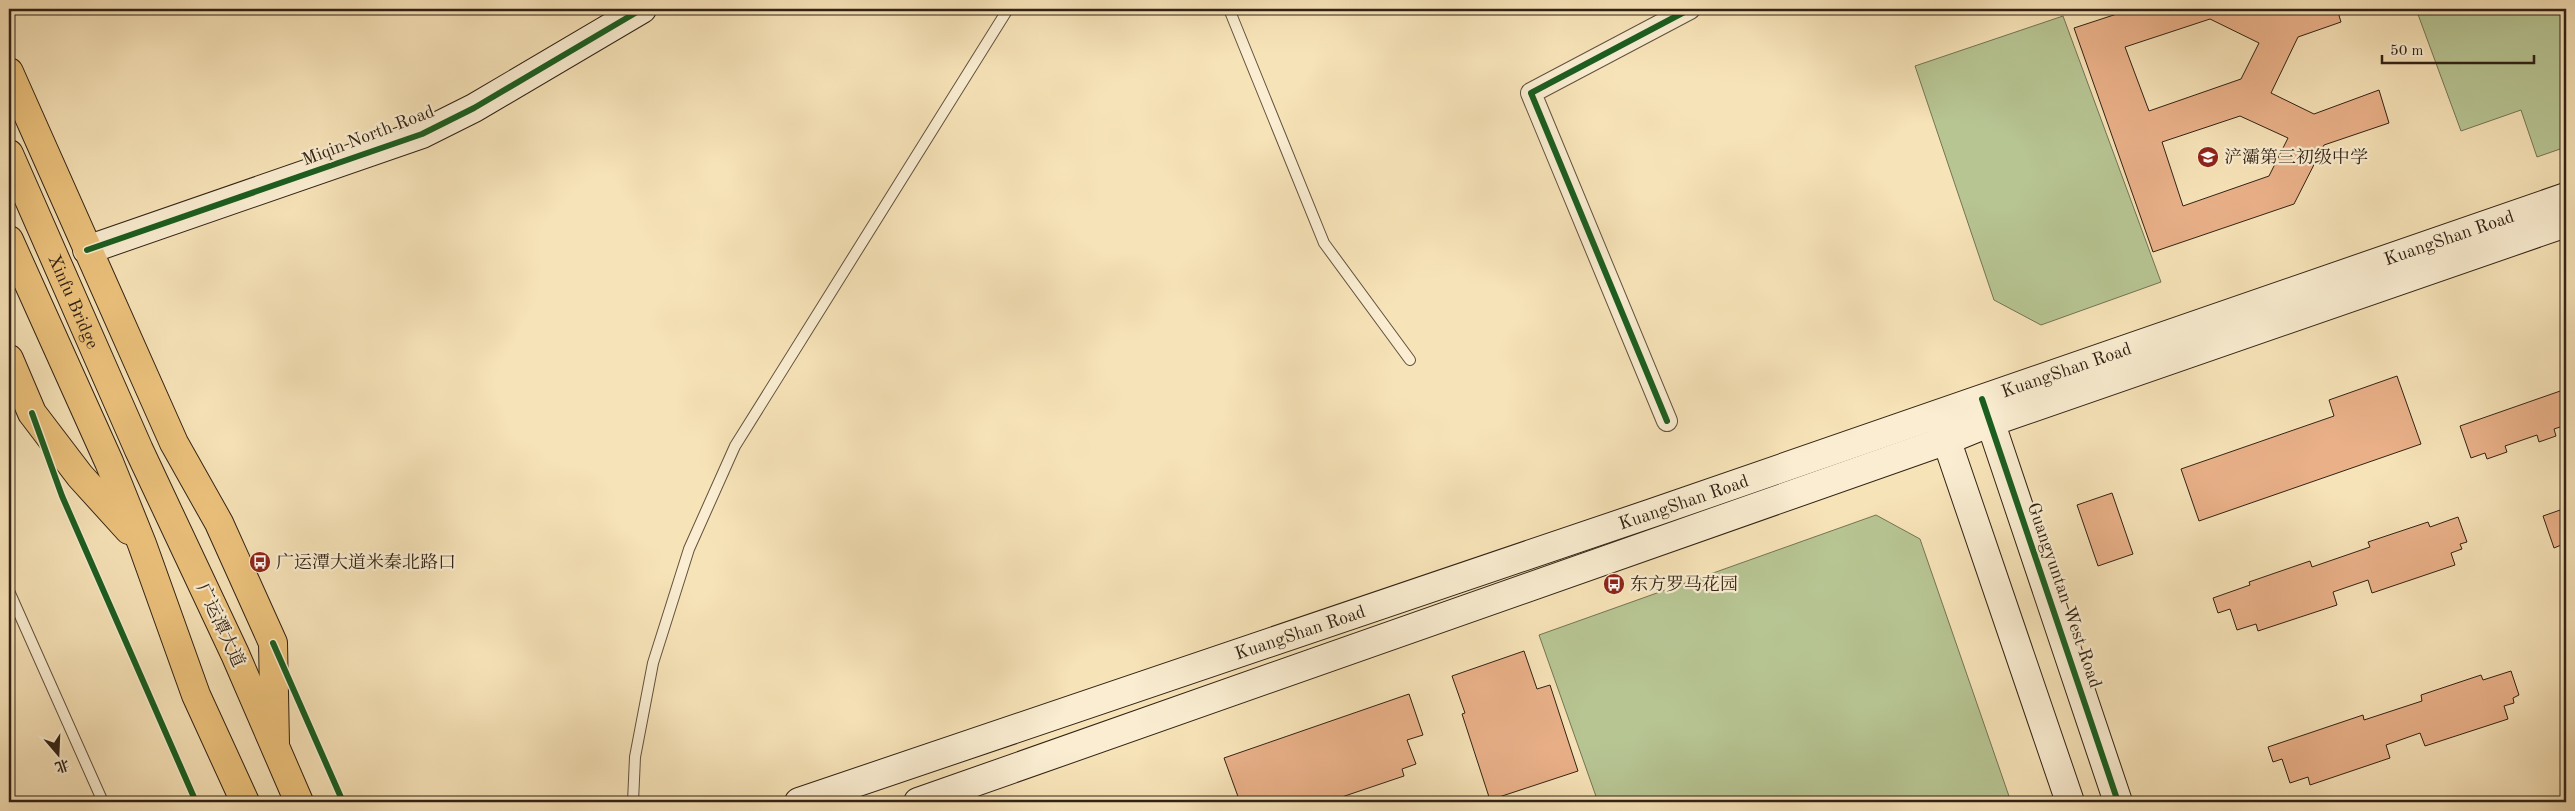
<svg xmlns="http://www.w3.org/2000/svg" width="2575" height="811" viewBox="0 0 2575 811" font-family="'Old Standard TT','Noto Serif SC',serif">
<rect width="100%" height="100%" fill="#f7e3b8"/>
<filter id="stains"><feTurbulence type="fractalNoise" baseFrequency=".004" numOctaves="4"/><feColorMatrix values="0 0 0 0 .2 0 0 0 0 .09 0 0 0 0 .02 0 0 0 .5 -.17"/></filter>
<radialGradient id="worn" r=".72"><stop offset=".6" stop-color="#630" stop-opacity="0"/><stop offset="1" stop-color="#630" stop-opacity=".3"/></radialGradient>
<g fill="#b7c593" stroke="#747454">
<path d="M2416,9H2566V147L2537,157L2521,110L2461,131Z"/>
<path d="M2063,16L2161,282L2041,325L1994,300L1915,66Z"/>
<path d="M1876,515L1920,539L2011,802H1598L1539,635Z"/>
</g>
<g fill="#eab189" stroke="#312214" fill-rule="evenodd">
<path d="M2132,9H2265L2271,12L2280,9H2337L2341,22L2298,37L2271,93L2314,114L2379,90L2389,123L2324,145L2294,204L2153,252L2074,28ZM2210,19L2259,43L2241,79L2149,111L2125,47ZM2240,116L2288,138L2269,176L2183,206L2162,142Z"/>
<path d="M2397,376L2421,444L2199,521L2181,469L2334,416L2329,400Z"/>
<path d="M2566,389V425L2554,429L2556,436L2539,442L2537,435L2505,446L2507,452L2487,459L2485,453L2471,458L2460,426Z"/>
<path d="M2112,493L2133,554L2098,566L2077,505Z"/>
<path d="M2566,508V543L2554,548L2543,516Z"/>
<path d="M2458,517L2467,542L2460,544L2462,549L2451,553L2455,565L2372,593L2368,580L2333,592L2337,605L2258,631L2256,624L2237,630L2230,609L2218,613L2213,598L2250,585L2249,582L2310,561L2312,567L2370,547L2368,542L2428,522L2430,527Z"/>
<path d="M1524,651L1537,689L1550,685L1578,771L1490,800L1462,714L1465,713L1452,676Z"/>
<path d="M2511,671L2519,695L2513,698L2514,703L2504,706L2508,719L2425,746L2420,733L2386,745L2390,758L2310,785L2308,777L2290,783L2282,759L2273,762L2268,747L2363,715L2364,720L2422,701L2421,695L2481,675L2483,680Z"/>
<path d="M1409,694L1423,735L1407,740L1416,764L1402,769L1404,776L1327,802H1240L1224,758Z"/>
</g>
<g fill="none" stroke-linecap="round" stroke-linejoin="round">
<g stroke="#62523d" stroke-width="12">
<g id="lane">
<path d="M1229,9L1324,243L1410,360"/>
<path d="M9,591L103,802"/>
<path d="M633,802L635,757L653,663L689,549L735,446L1008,9"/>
</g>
</g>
<g stroke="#62523d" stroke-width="22">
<path id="street" d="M1667,421L1531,93L1690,9"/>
</g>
<g stroke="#312214" stroke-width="30">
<g id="secondary">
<path d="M87,250L422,134L474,108L642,9"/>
<path d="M1985,406L2118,802"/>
<path d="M1941,424L2070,802"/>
<path id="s1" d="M799,802L1652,513L2566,197"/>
<path d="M918,802L1947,440L1991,422L2566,223"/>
</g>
</g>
<g stroke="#312214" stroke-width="30">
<g id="primary">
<path d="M9,72L174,443L219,523L273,643L275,744"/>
<path id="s2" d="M9,154L139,450L235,654L299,802"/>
<path d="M9,240L109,462L142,544L196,695L245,802"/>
<path d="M9,359L32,413L80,476L129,530"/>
</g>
</g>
<use href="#lane" stroke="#faedd1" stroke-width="10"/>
<use href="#street" stroke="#faedd1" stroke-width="20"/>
<use href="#secondary" stroke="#faedd1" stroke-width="28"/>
<use href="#primary" stroke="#ecc27c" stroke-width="28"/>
<g stroke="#faedd1" stroke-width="9">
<g id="cycleway">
<path d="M87,250L422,134L474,108L642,9"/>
<path d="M1982,399L2118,802"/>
<path d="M32,413L62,496L196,802"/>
<path d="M1667,421L1531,93L1690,9"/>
<path d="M273,643L343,802"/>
</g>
</g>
<use href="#cycleway" stroke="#1b5e20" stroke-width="6"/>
</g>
<defs>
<g id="school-disc" transform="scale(1.125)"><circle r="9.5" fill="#8f2418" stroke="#faedd1"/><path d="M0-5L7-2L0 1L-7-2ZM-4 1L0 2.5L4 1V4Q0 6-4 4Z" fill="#fff"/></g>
<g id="bus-disc" transform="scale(1.125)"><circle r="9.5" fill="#8f2418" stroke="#faedd1"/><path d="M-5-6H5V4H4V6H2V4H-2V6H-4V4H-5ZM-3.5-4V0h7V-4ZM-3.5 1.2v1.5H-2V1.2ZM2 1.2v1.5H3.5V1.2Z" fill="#fff"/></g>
</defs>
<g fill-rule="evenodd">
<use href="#school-disc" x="2208" y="157"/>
<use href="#bus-disc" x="260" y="562"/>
<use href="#bus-disc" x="1614" y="584"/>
</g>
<g text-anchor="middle" stroke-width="4.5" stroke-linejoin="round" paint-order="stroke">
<g font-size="18" fill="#312214" stroke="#faedd1">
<text transform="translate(368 135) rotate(-21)" y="6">Miqin North Road</text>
<text dy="6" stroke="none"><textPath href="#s1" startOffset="1744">KuangShan Road</textPath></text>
<text dy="6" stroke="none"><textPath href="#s2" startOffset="161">Xinfu Bridge</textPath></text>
<text dy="6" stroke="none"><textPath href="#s1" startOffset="1339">KuangShan Road</textPath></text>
<text dy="6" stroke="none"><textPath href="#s1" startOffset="934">KuangShan Road</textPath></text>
<text transform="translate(2065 595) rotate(71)" y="6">Guangyuntan West Road</text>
<text transform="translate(221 625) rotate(65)" y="6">广运潭大道</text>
<text dy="6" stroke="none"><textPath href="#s1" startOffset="529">KuangShan Road</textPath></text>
</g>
<g font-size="18" fill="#312214" stroke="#faedd1" text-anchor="start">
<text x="2224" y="163">浐灞第三初级中学</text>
<text x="276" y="568">广运潭大道米秦北路口</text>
<text x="1630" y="590">东方罗马花园</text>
</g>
</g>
<rect width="2575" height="811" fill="none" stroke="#f7e3b8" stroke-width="30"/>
<rect x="10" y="10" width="2555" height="791" fill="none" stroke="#312214" stroke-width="2.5"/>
<rect x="15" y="15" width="2545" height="781" fill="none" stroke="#312214"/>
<g transform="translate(58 754) rotate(161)" stroke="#faedd1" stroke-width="4" paint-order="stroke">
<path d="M0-4L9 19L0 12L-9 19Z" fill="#312214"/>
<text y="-8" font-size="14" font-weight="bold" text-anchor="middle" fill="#312214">北</text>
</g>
<path d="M2382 55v8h152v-8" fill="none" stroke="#312214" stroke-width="2.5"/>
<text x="2390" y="55" font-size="15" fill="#312214" stroke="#faedd1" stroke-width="4" paint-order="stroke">50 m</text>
<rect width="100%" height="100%" filter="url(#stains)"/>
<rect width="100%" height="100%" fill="url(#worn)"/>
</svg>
